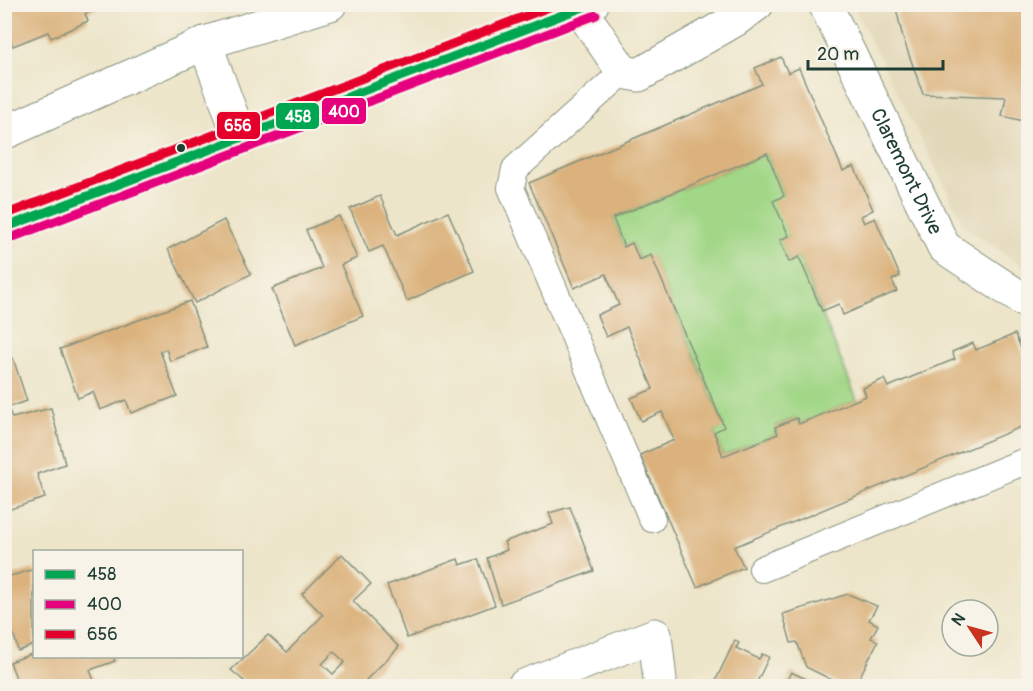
<svg xmlns="http://www.w3.org/2000/svg" width="1033" height="691" viewBox="0 0 1033 691" font-family="Pangolin,sans-serif">
<rect width="100%" height="100%" fill="#f7f3e8"/>
<filter id="ink" filterUnits="userSpaceOnUse"><feTurbulence type="fractalNoise" baseFrequency=".0167" numOctaves="2"/><feDisplacementMap in="SourceGraphic" scale="12" xChannelSelector="R" yChannelSelector="G"/><feConvolveMatrix kernelMatrix="1 2 1 2 8 2 1 2 1" color-interpolation-filters="sRGB"/></filter>
<filter id="wash" filterUnits="userSpaceOnUse"><feTurbulence type="fractalNoise" baseFrequency=".008" numOctaves="4" result="noise"/><feDisplacementMap in="SourceGraphic" scale="24" xChannelSelector="R" yChannelSelector="G"/><feGaussianBlur stdDeviation="1.35" result="paint"/><feColorMatrix in="noise" values="0 0 0 0 0 0 0 0 0 0 0 0 0 0 0 0 0 1.4 0 .05"/><feComposite in="paint" operator="in"/></filter>
<g filter="url(#wash)">
<rect width="100%" height="100%" fill="#ede5c9"/>
<path fill="#e2d7b7" d="M853,5H1028V269L966,228Z"/>
<path fill="#a2d787" stroke="#608a5e" stroke-width="1.5" d="M767,153L784,196L789,236L781,240L789,262L799,257L857,400L799,424L796,418L776,426L778,434L723,456L714,432L724,426L651,256L639,260L632,243L624,247L613,218Z"/>
<g id="blocks">
<g fill="#dbb27d" fill-rule="evenodd">
<path d="M4,4H107L85,14L88,21L51,38L48,32L13,46L4,28Z"/>
<path d="M895,4H1018L1028,11V122L1002,116L1006,97L923,94L903,38Z"/>
<path d="M781,57L788,73L799,68L843,171L854,166L873,210L861,216L864,223L875,218L900,276L892,280L897,291L843,315L839,304L822,311L799,257L789,262L780,240L789,236L773,201L784,196L767,153L613,218L624,247L632,243L639,260L651,255L724,427L714,432L723,456L778,434L775,427L797,418L799,424L866,396L863,388L884,379L888,387L955,359L952,352L973,343L976,350L1015,334L1028,365V424L734,547L744,567L697,587L640,455L674,440L662,412L641,421L631,398L653,389L627,327L606,337L597,315L619,305L606,274L574,288L529,183L762,84L755,68Z"/>
<path d="M380,196L397,235L448,212L474,271L407,301L383,246L369,252L350,209Z"/>
<path d="M339,216L357,258L341,265L363,316L295,345L272,289L322,268L306,230Z"/>
<path d="M224,220L251,274L195,303L168,249Z"/>
<path d="M190,301L207,347L170,361L166,349L160,351L177,396L131,413L126,400L100,410L93,392L78,398L60,349Z"/>
<path d="M13,358L27,401L8,407L12,418L51,408L65,464L37,474L45,498L4,511V361Z"/>
<path d="M570,507L594,571L501,604L487,558L507,550L504,542L553,524L549,513Z"/>
<path d="M342,554L371,584L353,601L399,647L366,680L373,686H238L244,681L231,670L268,635L287,652L323,615L302,594ZM334,652L345,662L333,674L322,664Z"/>
<path d="M458,559L460,565L478,559L495,605L407,638L387,585Z"/>
<path d="M34,569V645L18,651L14,635L4,638V578Z"/>
<path d="M848,594L877,606L869,620L878,625L871,638L878,641L855,686H844L806,667L797,642L791,643L783,614Z"/>
<path d="M735,640L739,643L736,648L759,659L762,654L769,657L756,684L762,686H713Z"/>
<path d="M34,653V656H113L115,661L90,670L96,686H19L10,662Z"/>
<path d="M791,672L821,686H784Z"/>
</g>
</g>
</g>
<g filter="url(#ink)">
<use href="#blocks" fill-opacity="0" stroke="#86917e" stroke-width="1.5"/>
<g fill="none" stroke-linecap="round" stroke-linejoin="round">
<g stroke="#86917e" stroke-width="28">
<g id="lane">
<path d="M623,72L515,169L511,188L652,519"/>
<path d="M762,569L1028,460"/>
</g>
</g>
<g stroke="#86917e" stroke-width="35">
<g id="street">
<path d="M526,4L532,26"/>
<path id="s1" d="M825,4L944,247L1028,303"/>
<path d="M580,9L623,72L639,75L735,20L757,4"/>
<path d="M205,43L240,138"/>
<path d="M4,133L205,43L330,4"/>
<path d="M524,686L655,635L660,680"/>
</g>
</g>
<g stroke="#86917e" stroke-width="35">
<path id="secondary" d="M4,228L592,4"/>
</g>
<use href="#lane" stroke="#fff" stroke-width="26"/>
<use href="#street" stroke="#fff" stroke-width="33"/>
<use href="#secondary" stroke="#fff" stroke-width="33"/>
<g stroke="#f7f3e8" stroke-width="14">
<path id="bus-1" d="M4,228L591,4"/>
</g>
<g stroke="#f7f3e8" stroke-width="14">
<path id="bus-2" d="M8,239L596,15"/>
</g>
<g stroke="#f7f3e8" stroke-width="14">
<path id="bus-3" d="M4,215L557,4"/>
</g>
<use href="#bus-1" stroke="#00a651" stroke-width="9"/>
<use href="#bus-2" stroke="#e5007d" stroke-width="9"/>
<use href="#bus-3" stroke="#e4002b" stroke-width="9"/>
</g>
</g>
<circle fill="#1f3d34" stroke="#f7f3e8" stroke-width="2" cx="181" cy="148" r="5"/>
<g text-anchor="middle" stroke-width="6" stroke-linejoin="round" paint-order="stroke">
<g font-size="20" fill="#1f3d34" stroke="#f7f3e8">
<text dy="7" stroke="none"><textPath href="#s1" startOffset="186">Claremont Drive</textPath></text>
</g>
</g>
<g stroke="#f7f3e8" stroke-width="2">
<rect x="321" y="97" width="46" height="28" rx="6" fill="#e5007d"/>
<rect x="275" y="102" width="45" height="28" rx="6" fill="#00a651"/>
<rect x="216" y="111" width="45" height="29" rx="6" fill="#e4002b"/>
</g>
<g font-size="16" text-anchor="middle" font-weight="bold" fill="#fff">
<text x="344" y="117">400</text>
<text x="298" y="122">458</text>
<text x="238" y="131">656</text>
</g>
<rect width="1033" height="691" fill="none" stroke="#f7f3e8" stroke-width="24"/>
<rect x="33" y="550" width="210" height="108" fill="#f7f3e8" stroke="#a1aaa0" stroke-width="1.5"/>
<rect x="45" y="570" width="30" height="9" fill="#00a651" stroke="#a1aaa0" stroke-width="1.5"/>
<text x="87" y="580" font-size="18" fill="#1f3d34">458</text>
<rect x="45" y="600" width="30" height="9" fill="#e5007d" stroke="#a1aaa0" stroke-width="1.5"/>
<text x="87" y="610" font-size="18" fill="#1f3d34">400</text>
<rect x="45" y="630" width="30" height="9" fill="#e4002b" stroke="#a1aaa0" stroke-width="1.5"/>
<text x="87" y="640" font-size="18" fill="#1f3d34">656</text>
<g transform="translate(970 628) rotate(306)"><circle r="28" fill="#f7f3e8" stroke="#a1aaa0" stroke-width="1.5"/>
<path d="M0-4.5L10 22L0 15L-10 22Z" fill="#c8321e"/>
<text y="-9" font-size="16" font-weight="bold" text-anchor="middle" fill="#1f3d34">N</text>
</g>
<path d="M808 60v9h135v-9" fill="none" stroke="#1f3d34" stroke-width="3"/>
<text x="817" y="60" font-size="18" fill="#1f3d34" stroke="#f7f3e8" stroke-width="4.5" paint-order="stroke">20 m</text>
</svg>
